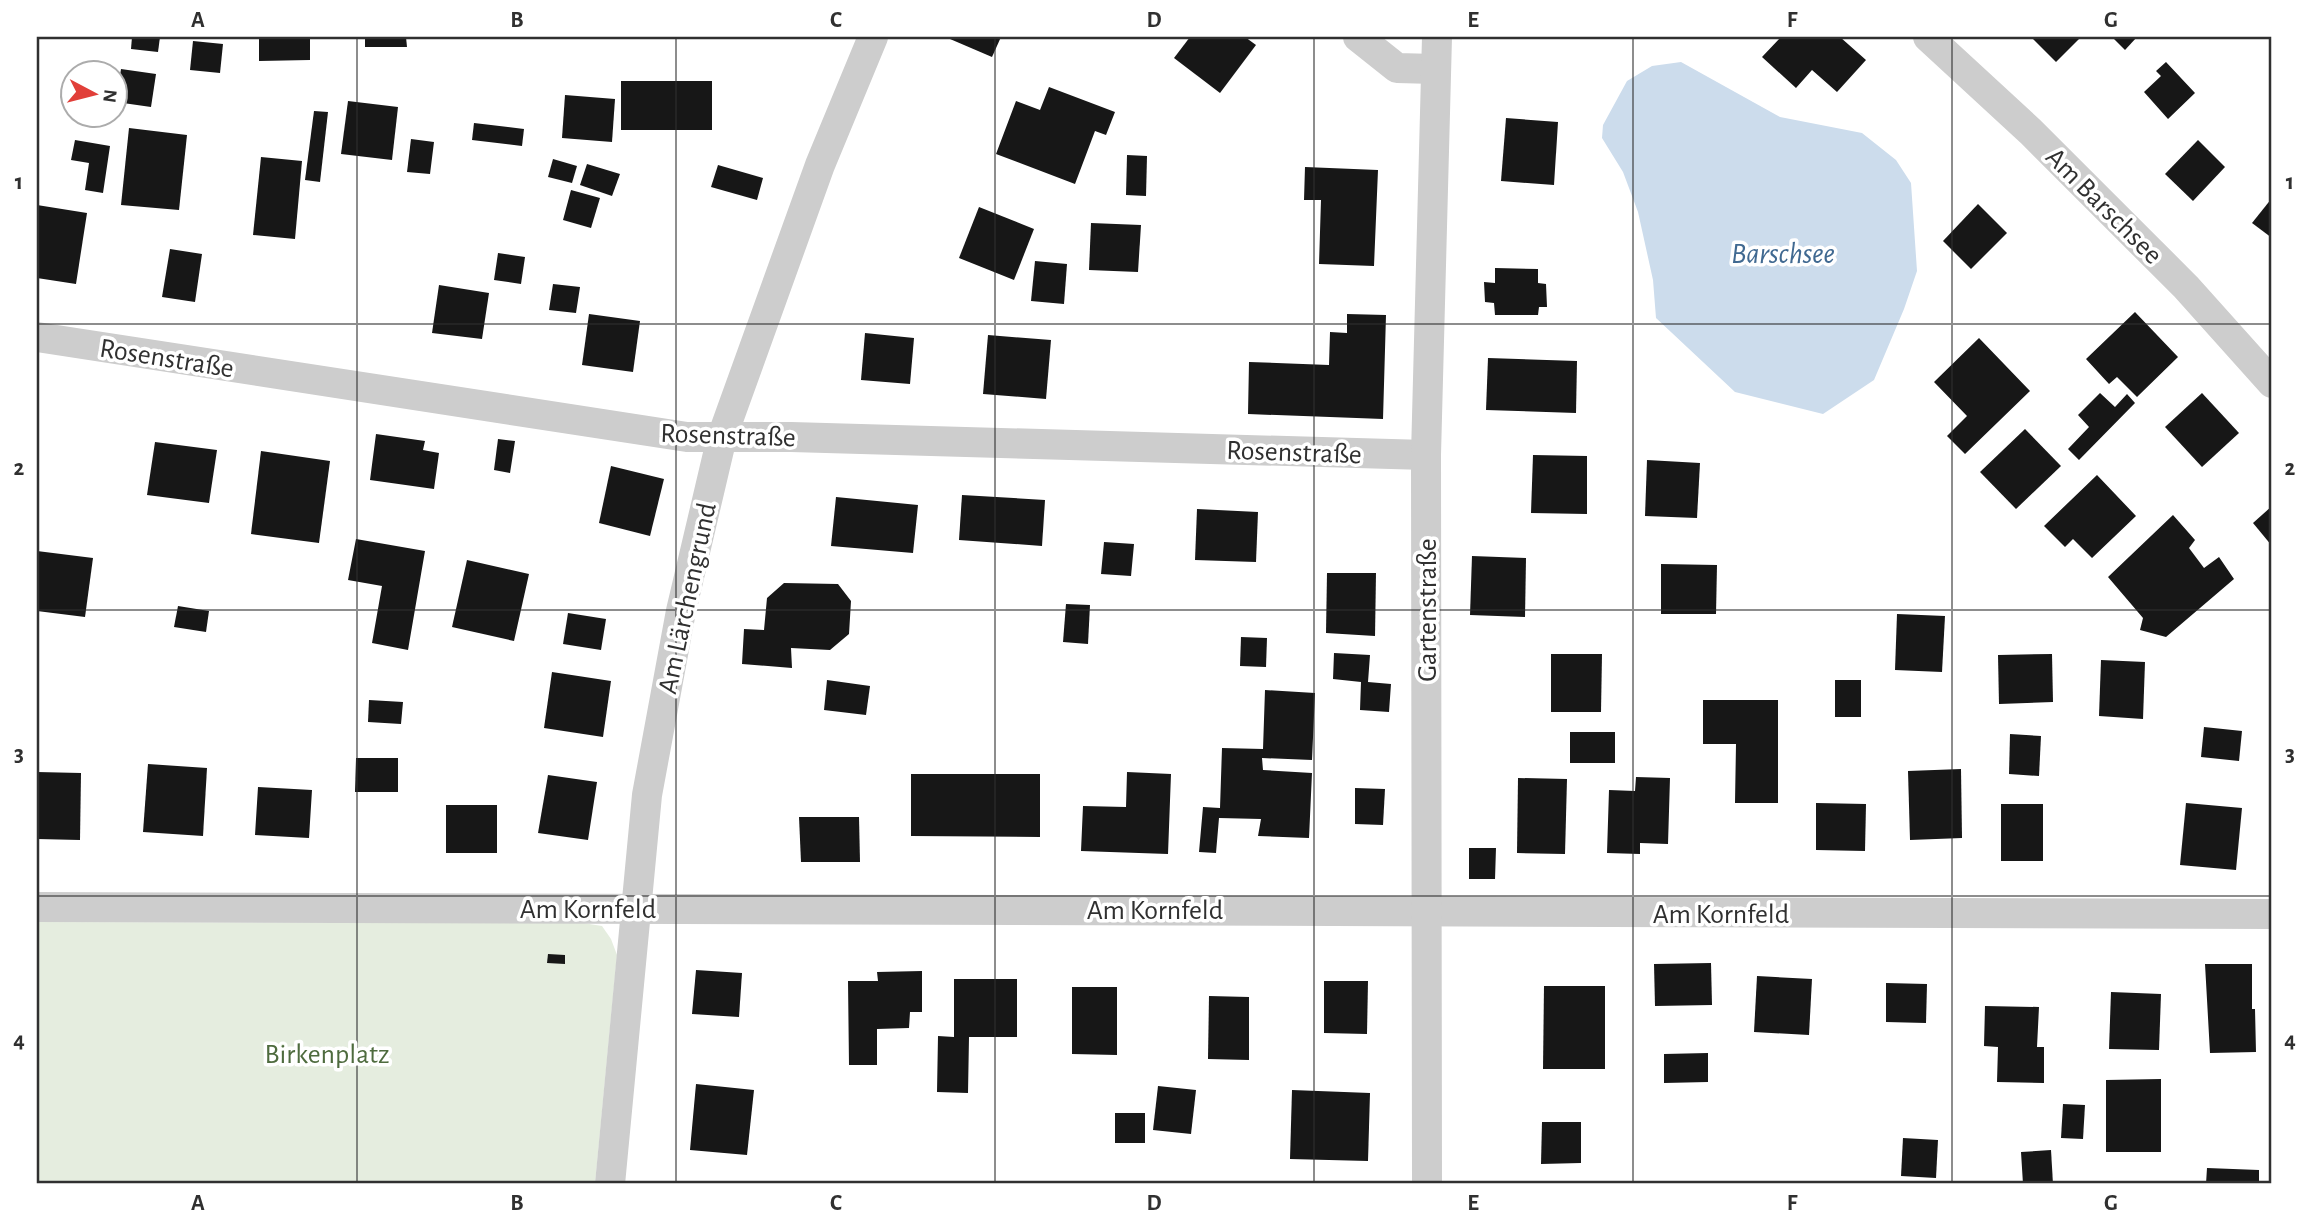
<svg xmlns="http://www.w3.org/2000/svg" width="2309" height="1221" viewBox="0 0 2309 1221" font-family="'Alegreya Sans',sans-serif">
<rect width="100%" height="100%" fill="#fff"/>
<path fill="#e5eddf" d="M37,922L583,923L602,926L611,939L617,955L595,1184H37Z"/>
<path fill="#ccdcec" d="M1681,62L1780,117L1862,133L1896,160L1911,183L1917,271L1904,309L1874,380L1823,414L1735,392L1656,318L1653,280L1638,212L1623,172L1602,138L1603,125L1627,81L1652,66Z"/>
<g fill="#171717">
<path d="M132,37H160L158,52L131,49Z"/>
<path d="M259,37H310V60L259,61Z"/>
<path d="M365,37H406L407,47H365Z"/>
<path d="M951,37H1001L992,57L950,39Z"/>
<path d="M1190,37H1245L1256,45L1220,93L1174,58Z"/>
<path d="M1781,37H1840L1866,60L1837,92L1812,70L1796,88L1762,57Z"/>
<path d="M2031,37H2081L2056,62Z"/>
<path d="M2112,37H2137L2125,50Z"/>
<path d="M193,41L223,44L220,73L190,70Z"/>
<path d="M2166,62L2195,93L2168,119L2144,92L2161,76L2156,71Z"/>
<path d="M121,69L156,74L151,107L116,102Z"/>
<rect x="621" y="81" width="91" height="49"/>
<path d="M1049,87L1115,112L1106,135L1095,131L1075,184L996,154L1016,101L1040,110Z"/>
<path d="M565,95L615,99L612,142L562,138Z"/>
<path d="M348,101L398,107L392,160L341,154Z"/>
<path d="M314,111L328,112L320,182L305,180Z"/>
<path d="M1506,118L1558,122L1554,185L1501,181Z"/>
<path d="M474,123L524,129L522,146L472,140Z"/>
<path d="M129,128L187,135L179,210L121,205Z"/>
<path d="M411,139L434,142L430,174L407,172Z"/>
<path d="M75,140L110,146L103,193L85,190L89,163L71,160Z"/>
<path d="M2198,140L2225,167L2193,201L2165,174Z"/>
<path d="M1127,155L1147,156L1146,196L1126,195Z"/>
<path d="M261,157L302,161L295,239L253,235Z"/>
<path d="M553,159L577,166L572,183L548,177Z"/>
<path d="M587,164L620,174L612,196L580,185Z"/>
<path d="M718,165L763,178L757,200L711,187Z"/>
<path d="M1305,167L1378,170L1374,266L1319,264L1321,200H1304Z"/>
<path d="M571,190L600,198L591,228L563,220Z"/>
<path d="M2272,198V238L2252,223Z"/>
<path d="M1978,204L2007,233L1971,269L1943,241Z"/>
<path d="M37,205L87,213L76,284L37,278Z"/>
<path d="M979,207L1034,229L1014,280L959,258Z"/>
<path d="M1091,223L1141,225L1138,272L1089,270Z"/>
<path d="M170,249L202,254L195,302L162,297Z"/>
<path d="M498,253L525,257L521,284L494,280Z"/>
<path d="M1035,261L1067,264L1064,304L1031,301Z"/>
<path d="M1495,268L1538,269V283L1546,284L1547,307H1539L1538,315H1495L1494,303L1485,302L1484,282L1495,283Z"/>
<path d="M553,284L580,287L576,313L549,310Z"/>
<path d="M439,285L489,293L482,339L432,333Z"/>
<path d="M2135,312L2178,357L2137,397L2117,377L2109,384L2086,359Z"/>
<path d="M589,314L640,321L633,372L582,365Z"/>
<path d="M1347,314L1386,315L1383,419L1248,414L1249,362L1329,365L1330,332L1347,333Z"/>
<path d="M865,333L914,338L910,384L861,380Z"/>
<path d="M988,335L1051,340L1046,399L983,394Z"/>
<path d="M1979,338L2030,391L1965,454L1947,436L1967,416L1934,382Z"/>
<path d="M1488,358L1577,361L1576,413L1486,410Z"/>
<path d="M2100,393L2115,407L2127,394L2135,403L2079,460L2068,449L2089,427L2078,415Z"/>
<path d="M2202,393L2239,433L2202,467L2165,427Z"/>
<path d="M2025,429L2061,466L2016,509L1980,472Z"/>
<path d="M376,434L425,441L423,450L439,453L434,489L370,480Z"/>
<path d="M498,439L515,441L510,473L494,470Z"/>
<path d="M155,442L217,450L209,503L147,495Z"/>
<path d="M261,451L330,461L319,543L251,534Z"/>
<path d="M1533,455L1587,456V514L1531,513Z"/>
<path d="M1647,460L1700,463L1697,518L1645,516Z"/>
<path d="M611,466L664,479L650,536L599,523Z"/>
<path d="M2097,475L2136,516L2092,558L2073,539L2065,547L2044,526Z"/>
<path d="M962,495L1045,500L1042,546L959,540Z"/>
<path d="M836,497L918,505L913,553L831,546Z"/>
<path d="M2272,506V546L2253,523Z"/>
<path d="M1197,509L1258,512L1256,562L1195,560Z"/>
<path d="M2173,515L2195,540L2189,548L2204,568L2219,557L2234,579L2166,637L2140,630L2143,618L2108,577Z"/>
<path d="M356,539L425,551L408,650L372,643L382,586L348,580Z"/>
<path d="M1104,542L1134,544L1131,576L1101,574Z"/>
<path d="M37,551L93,558L85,617L37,611Z"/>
<path d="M1472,556L1526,558L1525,617L1470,615Z"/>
<path d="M467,560L529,574L514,641L452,627Z"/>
<path d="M1661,564L1717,565L1716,614H1661Z"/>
<path d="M1327,573H1376L1375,636L1326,633Z"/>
<path d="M784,583L838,584L851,601L849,634L830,650L791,648L792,668L742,664L744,629L764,630L767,598Z"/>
<path d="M1066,604L1090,605L1088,644L1063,642Z"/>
<path d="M178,606L209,611L206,632L174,627Z"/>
<path d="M568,613L606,619L601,650L563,644Z"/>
<path d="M1897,614L1945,616L1942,672L1895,670Z"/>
<path d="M1241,637L1267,638L1266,667L1240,666Z"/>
<path d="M1334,653L1370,655L1368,682L1391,684L1389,712L1360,710L1361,682L1333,679Z"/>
<path d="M1551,654H1602L1601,712H1551Z"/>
<path d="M2052,654L2053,702L1999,704L1998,655Z"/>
<path d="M2101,660L2145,662L2143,719L2099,716Z"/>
<path d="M552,672L611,681L603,737L544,728Z"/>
<path d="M827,680L870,686L866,715L824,710Z"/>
<rect x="1835" y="680" width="26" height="37"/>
<path d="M1265,690L1315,693L1312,760L1262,758L1263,770L1312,773L1309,838L1258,836L1261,819L1219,818L1216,853L1199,852L1203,807L1220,808L1222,748L1263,749Z"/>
<path d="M369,700L403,702L401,724L368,722Z"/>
<path d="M1703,700H1778V803H1735L1736,744H1703Z"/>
<path d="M2204,727L2242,731L2239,761L2201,757Z"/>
<rect x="1570" y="732" width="45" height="31"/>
<path d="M2010,734L2041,736L2039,776L2009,774Z"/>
<path d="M356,758H398V792H355Z"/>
<path d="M148,764L207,768L203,836L143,832Z"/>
<path d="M1961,769L1962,838L1910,840L1908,771Z"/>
<path d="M37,772L81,773L80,840L37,839Z"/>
<path d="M1127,772L1171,774L1168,854L1081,851L1083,806L1126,807Z"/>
<path d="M911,774H1040V837L911,836Z"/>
<path d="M548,775L597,782L588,840L538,833Z"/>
<path d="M1636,777L1670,778L1668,844L1640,843V854L1607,853L1609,790L1635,791Z"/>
<path d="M1518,778L1567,779L1565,854L1517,853Z"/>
<path d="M258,787L312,790L309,838L255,835Z"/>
<path d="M1355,788L1385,789L1383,825L1355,824Z"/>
<path d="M1816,803L1866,804L1865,851L1816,850Z"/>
<path d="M2186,803L2242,808L2236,870L2180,865Z"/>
<rect x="2001" y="804" width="42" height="57"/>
<rect x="446" y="805" width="51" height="48"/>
<path d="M799,817H859L860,862H801Z"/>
<path d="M1469,848H1496L1495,879H1469Z"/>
<path d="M548,954L565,955V964L547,963Z"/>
<path d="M1711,963L1712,1005L1655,1006L1654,964Z"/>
<path d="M2205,964H2252V1009H2255L2256,1052L2210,1053Z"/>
<path d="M696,970L742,973L739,1017L692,1014Z"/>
<path d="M922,971V1012H910L909,1028L877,1029V1065H849L848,981H878L877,972Z"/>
<path d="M1757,976L1812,979L1809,1035L1754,1032Z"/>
<path d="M954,979H1017V1037H969L968,1093L937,1092L938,1036L954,1037Z"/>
<path d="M1324,981H1368L1367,1034L1324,1033Z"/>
<path d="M1886,983L1927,984L1926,1023L1886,1022Z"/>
<path d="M1544,986H1605V1069H1543Z"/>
<path d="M1072,987H1117V1055L1072,1054Z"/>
<path d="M2111,992L2161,994L2159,1050L2109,1049Z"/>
<path d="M1209,996L1249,997V1060L1208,1059Z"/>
<path d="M1985,1006L2039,1007L2037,1047H2044V1083L1997,1082L1998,1047L1984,1046Z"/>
<path d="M1708,1053V1082L1664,1083V1054Z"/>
<path d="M2161,1079V1152H2106V1080Z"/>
<path d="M696,1084L754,1090L747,1155L690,1150Z"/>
<path d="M1158,1086L1196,1090L1191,1134L1153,1130Z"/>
<path d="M1292,1090L1370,1093L1368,1161L1290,1159Z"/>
<path d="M2063,1104L2085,1105L2083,1139L2061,1138Z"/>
<rect x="1115" y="1113" width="30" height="30"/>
<path d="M1542,1122H1581V1163L1541,1164Z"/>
<path d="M1903,1138L1938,1140L1936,1178L1901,1176Z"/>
<path d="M2051,1150L2053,1184H2023L2021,1152Z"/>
<path d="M2207,1168L2259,1170V1184H2206Z"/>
</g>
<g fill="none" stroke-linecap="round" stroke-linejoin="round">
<g stroke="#cdcdcd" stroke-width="30">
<path d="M1358,37L1397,68L1435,69"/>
<path d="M1928,37L2031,132L2186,287L2272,383"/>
<path d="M37,337L687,437H791L1426,455"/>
<path d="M37,907L2272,914"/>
<path d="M610,1184L647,795L681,611L722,437L820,165L873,37"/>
<path d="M1427,1184L1426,455L1437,37"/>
</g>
</g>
<path fill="none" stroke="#303030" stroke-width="2" stroke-opacity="0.55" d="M357,37V1184M676,37V1184M995,37V1184M1314,37V1184M1633,37V1184M1952,37V1184M37,324H2272M37,610H2272M37,896H2272"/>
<g text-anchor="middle" stroke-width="7" stroke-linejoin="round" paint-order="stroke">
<g font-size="28" fill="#303030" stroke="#fff">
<text transform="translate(2105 205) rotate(45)" y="10">Am Barschsee</text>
<text transform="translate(167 357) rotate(9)" y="10">Rosenstraße</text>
<text transform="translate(728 434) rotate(2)" y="10">Rosenstraße</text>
<text transform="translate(1294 451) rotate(2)" y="10">Rosenstraße</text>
<text transform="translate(686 598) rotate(-78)" y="10">Am Lärchengrund</text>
<text transform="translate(1426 610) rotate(-90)" y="10">Gartenstraße</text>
<text x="588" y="918">Am Kornfeld</text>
<text x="1155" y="919">Am Kornfeld</text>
<text x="1721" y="923">Am Kornfeld</text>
</g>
<g font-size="28" fill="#4e6b3e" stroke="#fff">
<text x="327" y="1063">Birkenplatz</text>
</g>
<g font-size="30" font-style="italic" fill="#406991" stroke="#fff">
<text x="1783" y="263">Barschsee</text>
</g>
</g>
<rect width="2309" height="1221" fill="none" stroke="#ffffff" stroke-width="77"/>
<g transform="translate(94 94) rotate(97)"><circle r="33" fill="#ffffff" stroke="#acacac" stroke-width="2"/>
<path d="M0-5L12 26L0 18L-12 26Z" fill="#e13f39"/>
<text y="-10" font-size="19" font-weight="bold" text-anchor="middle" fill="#303030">N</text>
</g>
<rect x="38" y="38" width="2232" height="1144" fill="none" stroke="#303030" stroke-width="2.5"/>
<g font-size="23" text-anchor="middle" font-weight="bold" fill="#303030">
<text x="198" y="27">A</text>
<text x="517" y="27">B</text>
<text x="836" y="27">C</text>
<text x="1154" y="27">D</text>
<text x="1473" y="27">E</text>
<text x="1792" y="27">F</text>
<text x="2111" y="27">G</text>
<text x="19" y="189">1</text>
<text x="2290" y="189">1</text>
<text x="19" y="475">2</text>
<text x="2290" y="475">2</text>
<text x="19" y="761">3</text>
<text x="2290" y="761">3</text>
<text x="19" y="1047">4</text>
<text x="2290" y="1047">4</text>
<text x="198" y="1210">A</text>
<text x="517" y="1210">B</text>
<text x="836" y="1210">C</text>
<text x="1154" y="1210">D</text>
<text x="1473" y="1210">E</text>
<text x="1792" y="1210">F</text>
<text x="2111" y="1210">G</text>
</g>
</svg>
